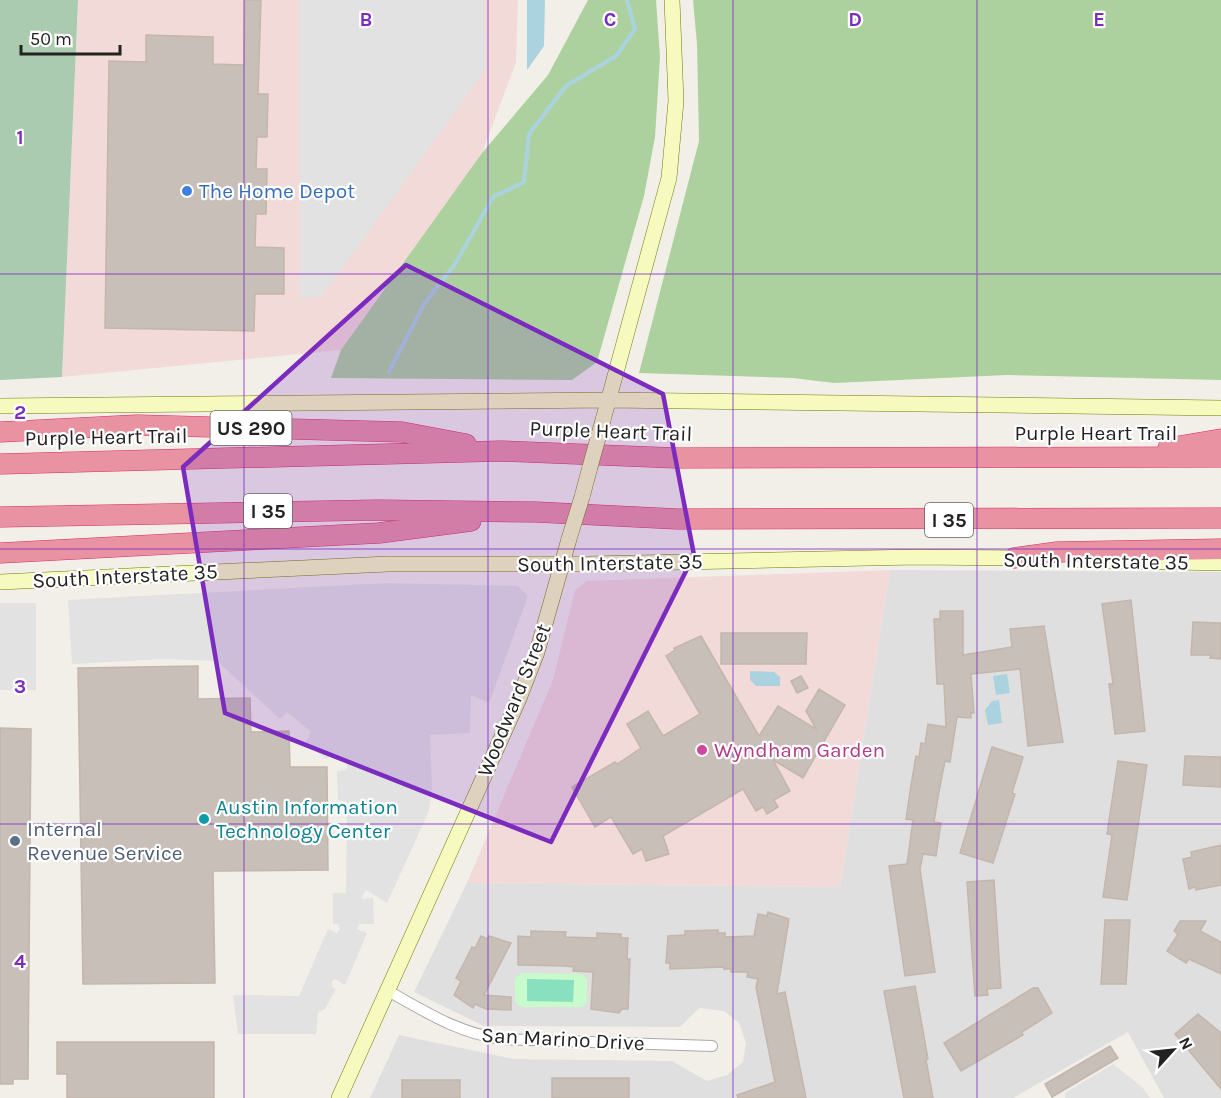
<svg xmlns="http://www.w3.org/2000/svg" width="1221" height="1098" viewBox="0 0 1221 1098" font-family="Karla,sans-serif">
<rect width="100%" height="100%" fill="#f2efe9"/>
<path fill="#e0dfdf" d="M890,570L1221,572V1098H1164L1128,1032L1013,1098H370L399,1035L514,1059L672,1061L707,1081L727,1075L743,1062L746,1043L739,1023L724,1011L699,1008L680,1027L484,1026L414,992L467,883L840,887Z"/>
<g fill="#f2dad9">
<path d="M78,0H518L516,62L482,153L341,350L62,377Z"/>
<path d="M890,570L840,887L467,883L553,680L575,590L587,581Z"/>
</g>
<g fill="#add19e">
<path d="M588,0H656L660,57L655,137L644,196L597,362L572,380L331,378L341,350L482,153L548,75Z"/>
<path d="M693,0H1221V380L1007,375L834,383L793,378L639,373L699,141L697,44Z"/>
</g>
<path fill="#aacbaf" d="M0,0H78L62,377L0,380Z"/>
<path fill="#c8facc" d="M522,973L582,974L587,979V1002L582,1007H521L515,1002V978Z"/>
<path fill="#88e0be" d="M527,979L574,980L573,1002L527,1001Z"/>
<g fill="#e2e2e2">
<path d="M299,0H484L486,69L322,296L300,299Z"/>
<path d="M387,583L518,586L528,596L489,703L471,695L470,733L430,735L432,787L429,811L387,903L366,890L362,896L363,899L373,898L374,924H359L357,929L367,933L345,985L335,979L332,981V987L336,989L325,1009L318,1012L316,1034H238L233,995L299,996L328,929L337,933L340,929L338,924H333V893H346L347,802L338,800L337,771L347,770V764L335,754L326,759L305,743L311,732L287,712L280,719L217,661L162,659L72,664L68,600Z"/>
<rect x="0" y="603" width="36" height="87"/>
<path d="M1113,1064L1142,1087L1150,1098H1065V1093Z"/>
</g>
<g fill="#aad3df">
<path d="M527,0H545L544,46L527,70Z"/>
<path d="M750,671L774,672L780,677V686H756L750,680Z"/>
<path d="M1007,674L1010,693L996,695L993,676Z"/>
<path d="M999,700L1002,723L988,725L985,710L992,701Z"/>
</g>
<g fill="none" stroke-linecap="round" stroke-linejoin="round">
<path stroke="#aad3df" stroke-width="4" d="M389,372L424,304L455,264L493,197L524,182L529,134L566,86L616,56L635,29L627,0"/>
</g>
<g fill="#c7bfb8" stroke="#c4b6ab" stroke-width="1.5">
<path d="M245,0H261L258,94H268L267,137H257L256,169H267L266,214H256L255,247L284,248V294H255L254,331L105,328L109,61L146,62V35L213,37V64L244,65Z"/>
<path d="M1131,600L1145,731L1115,734L1109,684H1113L1102,604Z"/>
<path d="M940,611H963V655L1012,647L1010,629L1044,626L1063,742L1028,746L1020,669L971,674L974,713H971V718L957,717L950,762L945,761L938,797L934,822L941,823L936,856L923,854L920,869L935,972L905,976L889,866L907,864L913,820L906,819L911,785L916,756L919,757L921,743L925,744L928,724L946,727L944,684H937L936,665L934,619H940Z"/>
<path d="M1193,622L1221,623V659L1210,658L1211,655H1191Z"/>
<path d="M721,633H807L806,664H721Z"/>
<path d="M701,636L759,736L778,706L816,729L806,711L819,689L845,705L803,778L773,760L790,791L774,800L778,807L767,814L763,807L756,811L743,789L663,836L669,854L646,861L642,849L633,854L611,817L595,827L572,787L615,762L617,764L641,748L627,724L648,711L663,736L700,714L666,656L675,650L674,648Z"/>
<path d="M198,666V699L250,698L251,732L289,731L290,767H327L328,870L213,871L215,983L83,984L78,668Z"/>
<path d="M801,676L808,688L797,693L791,681Z"/>
<path d="M0,728L31,729L28,1079H13V1084H0Z"/>
<path d="M992,747L1023,757L1012,793L1015,794L993,863L960,853Z"/>
<path d="M1185,756L1221,757V787L1183,785Z"/>
<path d="M1118,761L1147,765L1127,900L1103,897L1112,835L1107,834Z"/>
<path d="M1221,845V885L1196,890L1195,887L1189,889L1183,859L1192,857L1191,852Z"/>
<path d="M994,880L1001,988L987,989L988,995L975,996L967,882Z"/>
<path d="M768,912L789,919L777,994L785,992L806,1098H738L737,1095L775,1082L756,987L758,979L747,977L748,972H731V969H724V967L670,969V963H666L668,936L685,935V931L718,930V933H725V937L754,936L758,914L767,916Z"/>
<path d="M1105,920H1130L1126,984H1101Z"/>
<path d="M1180,921H1206L1200,931L1221,942V974L1189,959L1186,963L1167,951L1178,934L1174,931Z"/>
<path d="M531,931L566,932L565,937L597,938V933L621,934V938H628L627,959H630L628,1009H622L619,1013L591,1009L593,972L573,971L574,967L566,966L518,965V936L531,937Z"/>
<path d="M481,936L487,939L489,936L511,943L484,995L511,997V1010L486,1009L475,1004L473,1008L454,995L461,981L456,978L465,961L472,947L475,948Z"/>
<path d="M915,986L928,1059L926,1060L933,1098H904L888,1013L884,991Z"/>
<path d="M1033,988H1038L1052,1013L1022,1032L1023,1035L961,1071L944,1043Z"/>
<path d="M1198,1014L1221,1033V1089L1175,1034Z"/>
<path d="M57,1042H214V1098H67V1074H57Z"/>
<path d="M1110,1046L1118,1058L1052,1097L1045,1084Z"/>
<rect x="552" y="1078" width="77" height="20"/>
<rect x="402" y="1080" width="58" height="18"/>
</g>
<g fill="none" stroke-linecap="round" stroke-linejoin="round">
<g stroke="#a9a9a9" stroke-width="12">
<path id="street" d="M388,991C426,1012 458,1033 501,1039L712,1046"/>
</g>
<g stroke="#707d05" stroke-width="16">
<g id="secondary">
<path d="M0,406L608,400L1221,408"/>
<path d="M603,420L669,178L676,101L672,0"/>
<path d="M582,497L590,467"/>
<path d="M1080,560L1221,563"/>
<path d="M0,582L388,564H588L916,557L1023,558"/>
<path d="M339,1098L518,701L537,652L569,539"/>
</g>
</g>
<g stroke="#dc2a67" stroke-width="21">
<g id="highway">
<path d="M0,432L137,425L402,432L466,444"/>
<path d="M1168,448L1221,439"/>
<path d="M0,464L501,451L676,458L1221,457"/>
<path d="M0,517L378,510L536,512L677,519L1221,518"/>
<path d="M0,553L379,533L471,521"/>
<path d="M1014,558L1057,552L1221,549"/>
</g>
</g>
<use href="#street" stroke="#fff" stroke-width="10"/>
<use href="#secondary" stroke="#f7fabf" stroke-width="15"/>
<use href="#highway" stroke="#e892a2" stroke-width="20"/>
<g stroke="#707d05" stroke-width="16" stroke-linecap="butt">
<g id="secondary-bridge">
<path d="M590,467L603,420"/>
<path d="M569,539L582,497"/>
</g>
</g>
<use href="#secondary-bridge" stroke="#f7fabf" stroke-width="15"/>
</g>
<path fill="#7b2cbf" fill-opacity="0.2" stroke="#7b2cbf" stroke-width="4.5" stroke-linejoin="round" d="M406,265L663,394L694,555L551,842L225,713L183,467Z"/>
<path fill="none" stroke="#7b2cbf" stroke-width="1.5" stroke-opacity="0.55" d="M244,0V1098M488,0V1098M733,0V1098M977,0V1098M0,274H1221M0,549H1221M0,824H1221"/>
<circle fill="#3f7fe0" stroke="#fff" stroke-width="2" cx="187" cy="191" r="6"/>
<circle fill="#d1479c" stroke="#fff" stroke-width="2" cx="702" cy="750" r="6"/>
<circle fill="#0f9aa8" stroke="#fff" stroke-width="2" cx="204" cy="819" r="6"/>
<circle fill="#5c6f8a" stroke="#fff" stroke-width="2" cx="15" cy="841" r="6"/>
<g text-anchor="middle" stroke-width="4.5" stroke-linejoin="round" paint-order="stroke">
<g fill="#fff" stroke="#646464" stroke-width="1.5">
<rect x="210.5" y="411" width="81" height="34" rx="4.5"/>
<rect x="244" y="494" width="48" height="34" rx="4.5"/>
<rect x="925" y="503" width="48" height="34" rx="4.5"/>
</g>
<g font-size="20" font-weight="bold" fill="#222">
<text x="251" y="435">US 290</text>
<text x="268" y="518">I 35</text>
<text x="949" y="527">I 35</text>
</g>
<g font-size="21" fill="#366cbe" stroke="#fff" text-anchor="start">
<text x="199" y="198">The Home Depot</text>
</g>
<g font-size="21" fill="#222" stroke="#fff">
<text transform="translate(611 431) rotate(2)" y="7">Purple Heart Trail</text>
<text x="1096" y="440">Purple Heart Trail</text>
<text transform="translate(106 437) rotate(-1)" y="7">Purple Heart Trail</text>
<text transform="translate(1096 561) rotate(1)" y="7">South Interstate 35</text>
<text transform="translate(610 563) rotate(-1)" y="7">South Interstate 35</text>
<text transform="translate(125 576) rotate(-3)" y="7">South Interstate 35</text>
<text transform="translate(514 700) rotate(-68)" y="7">Woodward Street</text>
<text transform="translate(563 1039) rotate(3)" y="7">San Marino Drive</text>
</g>
<g font-size="21" fill="#b23c85" stroke="#fff" text-anchor="start">
<text x="714" y="757">Wyndham Garden</text>
</g>
<g font-size="21" fill="#0d838f" stroke="#fff" text-anchor="start">
<text x="216" y="814">Austin Information<tspan x="216" dy="24">Technology Center</tspan></text>
</g>
<g font-size="21" fill="#4e5e75" stroke="#fff" text-anchor="start">
<text x="27" y="836">Internal<tspan x="27" dy="24">Revenue Service</tspan></text>
</g>
</g>
<g font-size="20" text-anchor="middle" font-weight="bold" fill="#7b2cbf" stroke="#fff" stroke-width="4.5" stroke-linejoin="round" paint-order="stroke">
<text x="366" y="26">B</text>
<text x="610" y="26">C</text>
<text x="855" y="26">D</text>
<text x="1099" y="26">E</text>
<text x="20" y="144">1</text>
<text x="20" y="419">2</text>
<text x="20" y="693">3</text>
<text x="20" y="968">4</text>
</g>
<g transform="translate(1173 1050) rotate(63)" stroke="#ffffff" stroke-width="4.5" paint-order="stroke">
<path d="M0-4.5L10 22L0 15L-10 22Z" fill="#222222"/>
<text y="-9" font-size="16" font-weight="bold" text-anchor="middle" fill="#222222">N</text>
</g>
<path d="M21 45v9h99v-9" fill="none" stroke="#222222" stroke-width="3"/>
<text x="30" y="45" font-size="18" fill="#222222" stroke="#ffffff" stroke-width="4.5" paint-order="stroke">50 m</text>
</svg>
